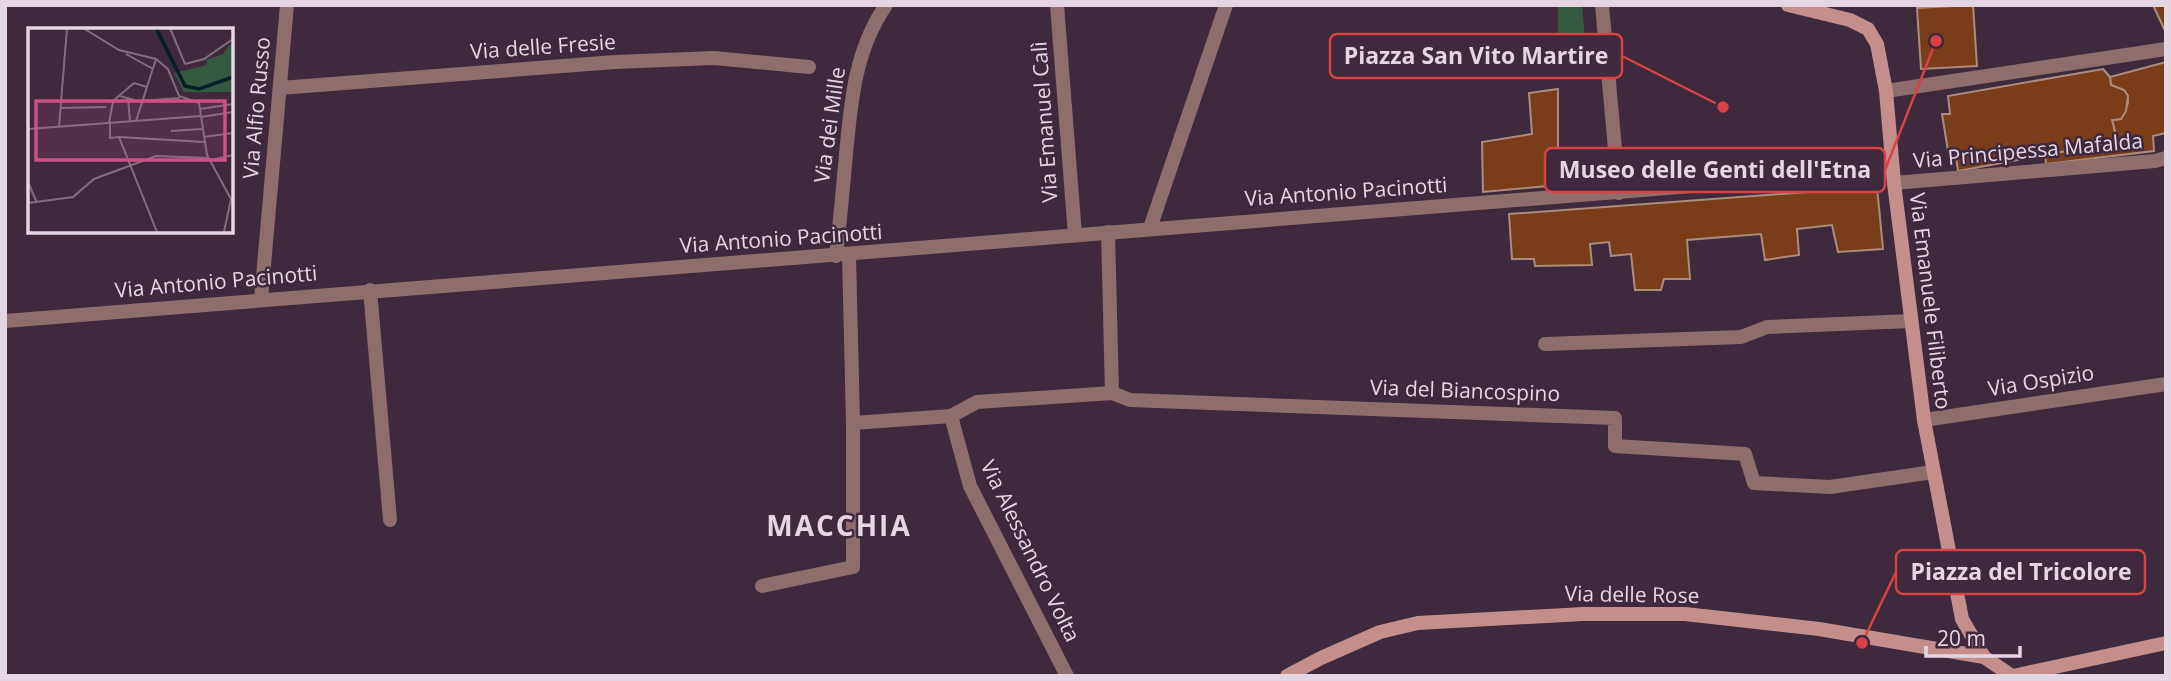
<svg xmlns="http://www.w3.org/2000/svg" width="2171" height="681" viewBox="0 0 2171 681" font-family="'Open Sans',sans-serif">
<rect width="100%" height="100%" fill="#3e293d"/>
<path fill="#345941" d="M1558,5H1582L1586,50L1558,53Z"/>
<g fill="#793d1a" stroke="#ac8c7c" stroke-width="2">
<path d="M1973,5L1977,66L1921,69L1917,8Z"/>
<path d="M2153,5H2166V33Z"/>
<path d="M2166,62V133L2153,136L2154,151L2046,164L2045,155L2109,143L2116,136L2112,120L2121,119L2128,103V96L2124,90L2111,85L2110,77Z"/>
<path d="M2103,69L2110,77L2111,85L2124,90L2128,96L2126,111L2121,119L2112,120L2116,136L2109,143L1958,171L1955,150L1948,151L1942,114H1950L1948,96Z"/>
<path d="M1558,89V185L1483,192L1482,142L1532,134L1529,93Z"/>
<path d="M1877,187L1883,249L1838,252L1832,225L1797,229L1799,255L1765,260L1761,234L1687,240L1690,279H1664L1661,290H1635L1631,254L1611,256L1609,242L1590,244L1592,265L1535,266L1534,259H1512L1509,214Z"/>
</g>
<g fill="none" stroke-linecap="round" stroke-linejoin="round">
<g stroke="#8f6d6c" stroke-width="14">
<path d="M1057,5L1075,235"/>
<path d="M1602,5L1619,193"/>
<path d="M280,88L615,62L714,58L809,67"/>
<path d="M1886,91L2166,49"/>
<path d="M1894,183L2155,161L2166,158"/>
<path d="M1150,228L1226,5"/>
<path d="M1108,232L1112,393"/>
<path d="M849,255L853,423L951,416L970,486L1067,676"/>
<path d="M836,256C840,222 843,188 846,154C851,101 855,50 886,5"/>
<path d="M370,290L390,520"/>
<path d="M261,299L287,5"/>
<path d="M5,321L1893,170"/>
<path d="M1545,344L1741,337L1767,327L1911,321"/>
<path d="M951,416L977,402L1112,393L1130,400L1615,418V446L1745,454L1754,483L1830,487L1933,472"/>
<path d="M1924,420L2166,384"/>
<path d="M762,586L853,567V423"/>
</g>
<g stroke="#c48e8d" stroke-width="14">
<path d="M1788,5L1850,20L1868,29L1877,44L1886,91L1894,183L1924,420L1962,619L1984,657"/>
<path d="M1287,676L1321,658L1380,632L1418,623L1583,614H1685L1819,629L1984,657L2012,676"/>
<path d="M2013,676L2166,643"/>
</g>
</g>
<g text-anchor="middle" stroke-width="5" stroke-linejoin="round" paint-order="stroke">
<g font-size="21" fill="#e4d6e2" stroke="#3e293d">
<text transform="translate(543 47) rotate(-4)" y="7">Via delle Fresie</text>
<text transform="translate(257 108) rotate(-85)" y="7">Via Alfio Russo</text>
<text transform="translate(1045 122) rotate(-94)" y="7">Via Emanuel Calì</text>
<text transform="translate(830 125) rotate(-82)" y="7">Via dei Mille</text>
<text transform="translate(2028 151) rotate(-5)" y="7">Via Principessa Mafalda</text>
<text transform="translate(1346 192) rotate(-4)" y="7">Via Antonio Pacinotti</text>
<text transform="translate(781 239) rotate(-4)" y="7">Via Antonio Pacinotti</text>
<text transform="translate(216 282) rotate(-5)" y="7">Via Antonio Pacinotti</text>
<text transform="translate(1930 301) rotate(83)" y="7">Via Emanuele Filiberto</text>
<text transform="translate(2041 381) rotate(-9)" y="7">Via Ospizio</text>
<text transform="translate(1465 391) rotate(2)" y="7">Via del Biancospino</text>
<text transform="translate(1030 551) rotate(64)" y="7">Via Alessandro Volta</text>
<text transform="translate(1632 595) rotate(1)" y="7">Via delle Rose</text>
</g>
<g font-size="28" font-weight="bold" letter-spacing="2" fill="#e4d6e2" stroke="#3e293d">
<text x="839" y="536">MACCHIA</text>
</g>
</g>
<g transform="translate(28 28)">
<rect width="205" height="205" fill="#3e293d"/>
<path d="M201,17H205V64H156L146,45L179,37L178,32L195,26Z" fill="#345941"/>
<path fill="none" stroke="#041f29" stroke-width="3.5" d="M128,0L157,58L171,61L205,49"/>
<path fill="none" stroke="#806e7f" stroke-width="2" d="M55,0L91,22L128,31L140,41L151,68L171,75L179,127L203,171L196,204M142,0L157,36M98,26L125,41M157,36L176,31L205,11M92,68L110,73L152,70M100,70L102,93M32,80L78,79M172,81L205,76M173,89L205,84M108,93L128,31M81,95L85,73L106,55L119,59M82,95V110L91,109L129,204M31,99L39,0M0,101L173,88M143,103L174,101M91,109L176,114M175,109L205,105M183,132L205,127M0,154L9,175M0,175L45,169L66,151L128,128L180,130"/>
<path fill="#cc5184" fill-opacity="0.15" stroke="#cc5184" stroke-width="3.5" d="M8,73H197V132H8Z"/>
<rect width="205" height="205" fill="none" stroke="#e4d6e2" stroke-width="3.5"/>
</g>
<path fill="none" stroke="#d84244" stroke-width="2.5" d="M1723 107L1622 56M1936 41L1885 170M1862 643L1896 572"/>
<g fill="#d84244" stroke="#3e293d" stroke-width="2.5">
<circle cx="1723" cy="107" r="7"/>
<circle cx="1936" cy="41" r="7"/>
<circle cx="1862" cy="643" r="7"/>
</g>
<g fill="#3e293d" stroke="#d84244" stroke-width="2.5">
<rect x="1330" y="34" width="292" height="44" rx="7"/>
<rect x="1545" y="148" width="340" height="44" rx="7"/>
<rect x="1896" y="550" width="249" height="44" rx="7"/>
</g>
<g font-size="23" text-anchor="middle" font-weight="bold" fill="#e4d6e2">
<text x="1476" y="64">Piazza San Vito Martire</text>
<text x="1715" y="178">Museo delle Genti dell'Etna</text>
<text x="2021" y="580">Piazza del Tricolore</text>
</g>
<rect width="2171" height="681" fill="none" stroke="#e4d6e2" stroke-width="14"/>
<path d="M1926 646v10h94v-10" fill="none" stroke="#e4d6e2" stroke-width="3.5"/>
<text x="1937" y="646" font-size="21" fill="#e4d6e2" stroke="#3e293d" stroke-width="5" paint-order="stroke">20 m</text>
</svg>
